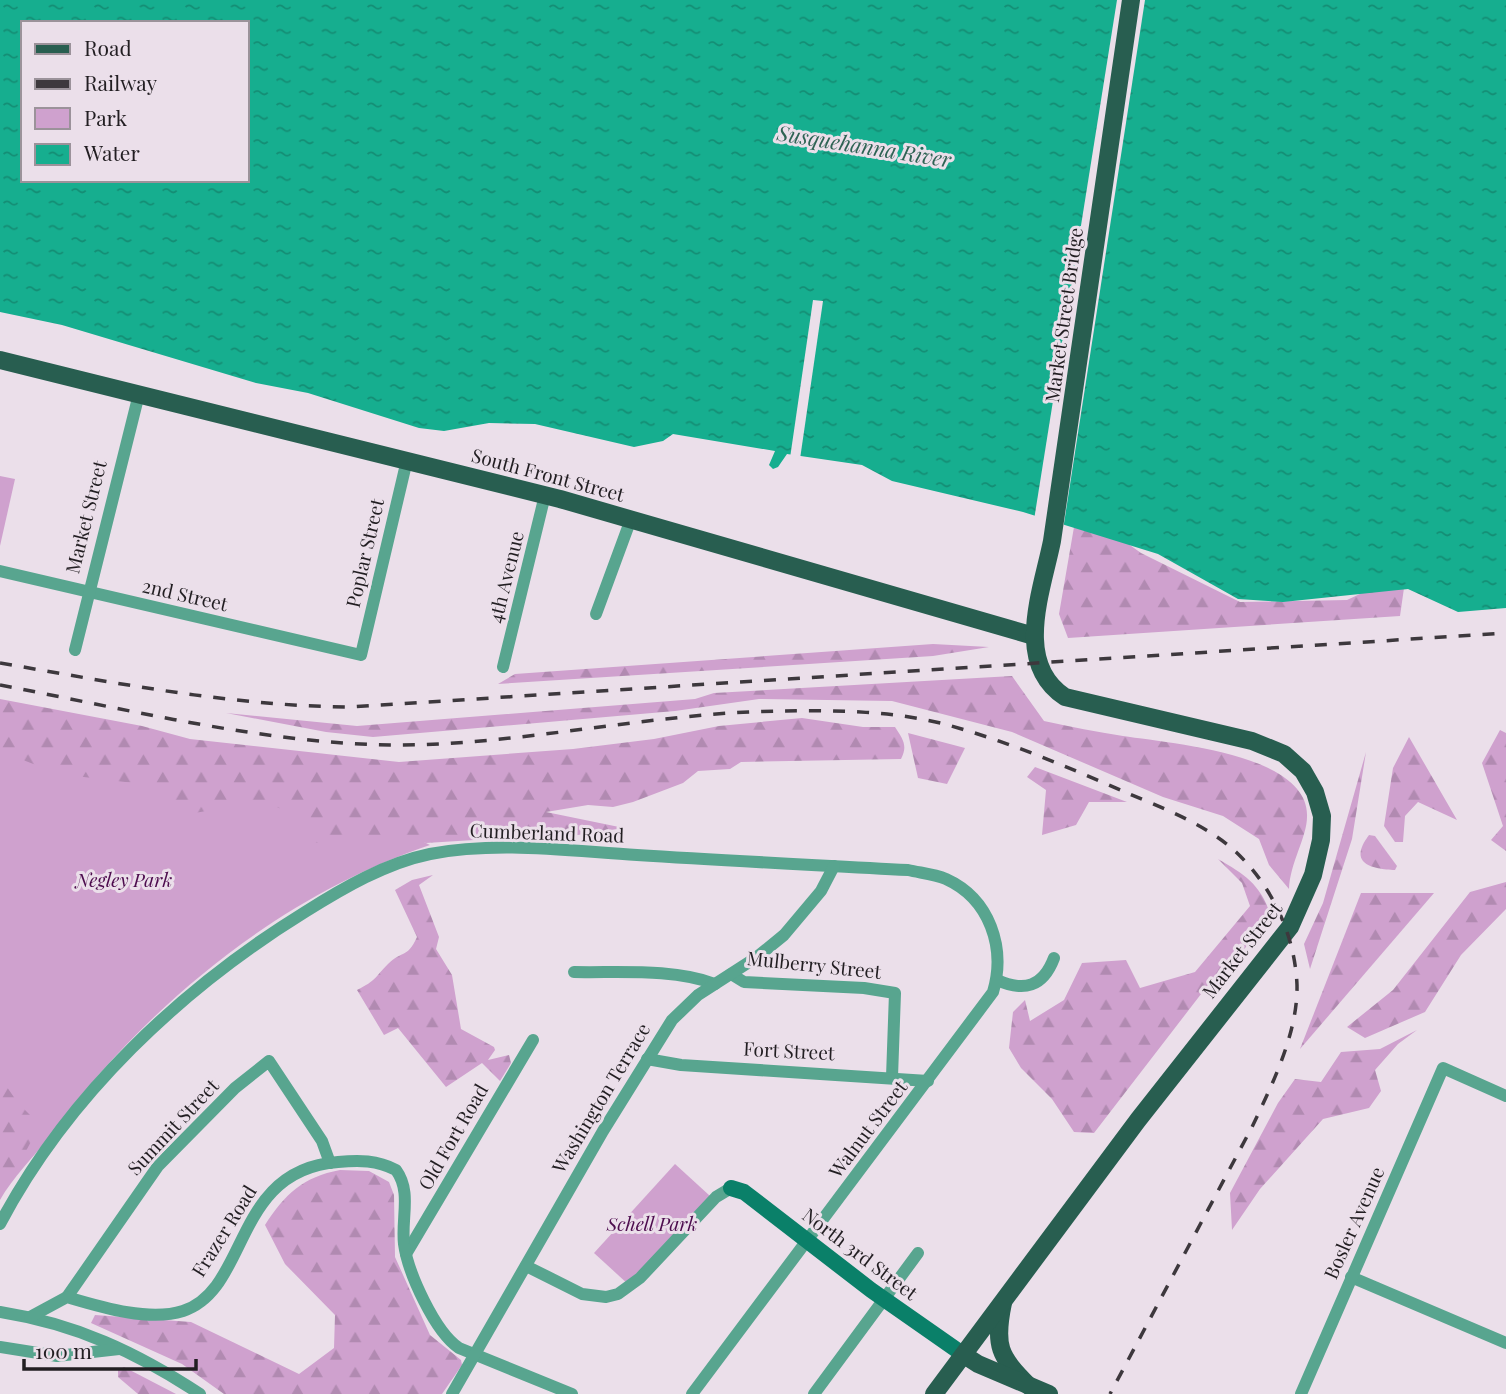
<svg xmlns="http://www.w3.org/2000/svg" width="1506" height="1394" viewBox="0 0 1506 1394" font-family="'Playfair Display',serif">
<defs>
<pattern id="forest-firs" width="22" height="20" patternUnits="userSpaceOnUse" patternTransform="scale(1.75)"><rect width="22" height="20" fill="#cfa1ce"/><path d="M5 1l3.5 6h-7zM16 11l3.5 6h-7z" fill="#b18ab1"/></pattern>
<pattern id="water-ripples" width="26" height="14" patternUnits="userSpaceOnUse" patternTransform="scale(1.75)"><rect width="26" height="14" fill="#16ae8f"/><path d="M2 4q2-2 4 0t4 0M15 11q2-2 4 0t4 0" fill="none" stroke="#148d74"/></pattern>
</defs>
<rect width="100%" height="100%" fill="#ebdfea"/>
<g fill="#cfa1ce">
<path d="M0,476L15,479L0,546Z"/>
<path d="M0,724L357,809L430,845C278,896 142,1009 49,1137C33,1158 13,1177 0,1200Z"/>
<path d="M675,1164L710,1196L629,1285L594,1253Z"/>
</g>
<g fill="url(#forest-firs)">
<path d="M1074,527L1113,533L1141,553L1240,602L1347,600L1379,585L1405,581L1400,616L1068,638L1059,614Z"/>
<path d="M933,644L989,647L933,656L498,684L515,674Z"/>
<path d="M1012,676L1044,721C1071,727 1097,732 1123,736C1167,743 1310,753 1307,817C1307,837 1290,863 1289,889L1269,865L1259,839L1223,816L1163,797L1012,732L892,701L759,699L675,711L373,737L326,732L226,713L357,726L695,699L714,693Z"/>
<path d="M0,699L142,726L190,739L399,762L573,749L654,739L719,726L802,718L863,727H895C903,739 908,746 901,759L741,762L730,769L698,771L683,783L633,802L613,807L588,805L546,812L624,828L545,840L506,838L426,843L396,835L330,845L313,842C304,832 302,821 289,813C242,785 199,829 168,806C161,800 155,792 150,785L59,774L0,751Z"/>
<path d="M1500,730L1506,733V851L1491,840L1503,826L1482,763Z"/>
<path d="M908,733L965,748L947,784L918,778Z"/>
<path d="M1409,737L1457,820L1418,802L1405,816L1403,842H1395L1384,826L1393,768Z"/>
<path d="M1366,752L1352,839L1310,969L1304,944L1323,903Z"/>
<path d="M1035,767L1127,802H1089L1076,825L1042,835L1046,790L1027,777Z"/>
<path d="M1369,835L1375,836L1397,866L1395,870C1372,869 1347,864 1369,835Z"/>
<path d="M1218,859C1244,874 1260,884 1270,913L1253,940L1208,985L1094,1133L1074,1132L1052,1099L1021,1068L1009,1048L1013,1012L1025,1000L1030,1021L1064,1000L1082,963L1126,960L1140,988L1195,972L1250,906L1242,883Z"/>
<path d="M433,875L419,885L439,937L436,949L452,975L461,1029L494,1047L495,1050L488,1060L509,1055L511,1063L500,1081L482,1063L446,1087L398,1028L384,1035L357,990C377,980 374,978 388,964C402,950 407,959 417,937L395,890L412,880Z"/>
<path d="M1506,882V909L1461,955L1425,1012L1365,1038L1347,1027L1393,990L1470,892Z"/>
<path d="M1361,893H1434L1300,1049Z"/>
<path d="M1417,1030L1398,1044L1375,1070L1381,1091L1369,1108L1323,1119L1260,1189L1232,1230L1230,1193L1278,1103L1295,1079L1321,1082L1341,1052L1380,1049Z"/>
<path d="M0,1077L18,1103L40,1125L0,1199Z"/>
<path d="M340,1170L369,1171L389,1182L394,1195L395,1257L430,1335L461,1360L462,1365L442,1394H224L182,1364L91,1323L95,1315L191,1322L299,1374L334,1348L335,1315L285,1264L265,1225C285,1194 303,1177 340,1170Z"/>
<path d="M124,1367L176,1394H138L118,1377V1370Z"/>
</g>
<path fill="url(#water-ripples)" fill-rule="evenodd" d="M0,0H1506V608L1458,612L1408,589L1283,602L1238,599L1158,554L1023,512L892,481L862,465L787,454L778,467L773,469L769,465L775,451L673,434L663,441L634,447L535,424L489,423L444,431L419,428L308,393L256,383L62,325L0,312ZM23,23H247V180H23Z"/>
<g fill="#ebdfea">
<path d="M1117,0H1145L1063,530L1034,520Z"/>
<path d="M813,300L823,301L800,459L790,458Z"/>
</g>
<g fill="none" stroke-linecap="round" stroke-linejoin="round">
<g stroke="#58a58f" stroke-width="12">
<path d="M0,571L361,655L407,460"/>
<path d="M596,614L631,519"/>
<path d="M75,650L139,394"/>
<path d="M503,667L545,495"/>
<path d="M574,972C618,973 673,968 715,984"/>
<path d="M731,974L744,982L864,988L895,993L892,1077"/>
<path d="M997,980C1024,992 1043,987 1054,958"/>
<path d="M647,1059L681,1065L928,1081"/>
<path d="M0,1224C68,1095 182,988 305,912C343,888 386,863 430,854C498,841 569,851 637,855C728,861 818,865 908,870C921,873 934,874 946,879C990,899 1006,948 993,992L692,1394"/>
<path d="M406,1254L533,1040"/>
<path d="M526,1266L582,1294L606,1297L618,1294L640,1278L716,1197L731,1188"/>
<path d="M1351,1277L1506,1343"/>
<path d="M67,1297L158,1166L235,1088L269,1061L322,1141L330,1163"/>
<path d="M0,1312C76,1324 136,1352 200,1394"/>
<path d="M30,1317L67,1297C101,1307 149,1322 183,1311C250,1289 232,1170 338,1162C359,1160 377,1160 396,1170C412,1192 401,1218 404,1244C408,1273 435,1332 459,1348L572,1394"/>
<path d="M0,1347L57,1356L119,1349"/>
<path d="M452,1394L603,1131L672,1020L698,995L757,957L784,935L821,891L834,866"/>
<path d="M814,1394L918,1253"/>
<path d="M1301,1394L1443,1068L1506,1096"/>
</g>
<path stroke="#0a8069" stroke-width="16" d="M731,1188L744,1192L871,1290L964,1355"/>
<g stroke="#285e50" stroke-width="18">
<path d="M0,360L560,499L1034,636"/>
<path d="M1003,1303C994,1346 999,1356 1029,1386"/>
<path d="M964,1355L978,1364L1049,1394"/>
<path d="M934,1394L1138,1120L1290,927L1313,875L1321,840L1322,816L1315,792L1303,771L1284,754L1252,741L1065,697C1013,663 1042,591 1052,541L1131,0"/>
</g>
<g stroke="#3d383d" stroke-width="3.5" stroke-dasharray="12 12" stroke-linecap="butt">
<path d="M0,663C117,683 231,706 350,707L1506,633"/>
<path d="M0,685C127,709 261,743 390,745C521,746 652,712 783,711C836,710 896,711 948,725C1009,742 1068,767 1125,792C1162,808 1206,824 1236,852C1272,886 1295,935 1297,985C1298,1033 1272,1085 1252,1127L1110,1394"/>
</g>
</g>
<g text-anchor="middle" stroke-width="6" stroke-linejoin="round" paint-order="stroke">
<g font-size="19" fill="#221e22" stroke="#ebdfea">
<text transform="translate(1064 315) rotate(-82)" y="7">Market Street Bridge</text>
<text transform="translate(548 475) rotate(15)" y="7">South Front Street</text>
<text transform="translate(86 517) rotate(-76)" y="7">Market Street</text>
<text transform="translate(365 553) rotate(-77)" y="7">Poplar Street</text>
<text transform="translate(506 577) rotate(-76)" y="7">4th Avenue</text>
<text transform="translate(185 595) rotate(13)" y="7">2nd Street</text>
<text transform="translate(547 833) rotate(2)" y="7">Cumberland Road</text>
<text transform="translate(1242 950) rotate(-52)" y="7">Market Street</text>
<text transform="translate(814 965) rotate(6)" y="7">Mulberry Street</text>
<text transform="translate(789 1051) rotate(3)" y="7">Fort Street</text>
<text transform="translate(601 1098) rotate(-59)" y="7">Washington Terrace</text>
<text transform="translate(173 1127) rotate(-47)" y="7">Summit Street</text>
<text transform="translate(868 1129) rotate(-53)" y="7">Walnut Street</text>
<text transform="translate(453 1137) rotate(-60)" y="7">Old Fort Road</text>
<text transform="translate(1354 1223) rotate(-66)" y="7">Bosler Avenue</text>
<text transform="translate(224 1231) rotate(-58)" y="7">Frazer Road</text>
<text transform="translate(860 1254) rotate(37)" y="7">North 3rd Street</text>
</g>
<g font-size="19" font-style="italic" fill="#4d0c4e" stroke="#ebdfea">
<text x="124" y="887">Negley Park</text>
<text x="652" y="1231">Schell Park</text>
</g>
<g font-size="21" font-style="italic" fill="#2e6354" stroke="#ebdfea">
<text transform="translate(864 147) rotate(9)" y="7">Susquehanna River</text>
</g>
</g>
<rect x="21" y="21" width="228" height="161" fill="#ebdfea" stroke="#9b929a" stroke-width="2"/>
<rect x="35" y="44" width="35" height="10" fill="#285e50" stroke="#9b929a" stroke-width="2"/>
<text x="84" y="56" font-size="21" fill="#221e22">Road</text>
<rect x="35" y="79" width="35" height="10" fill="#3d383d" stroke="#9b929a" stroke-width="2"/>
<text x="84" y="91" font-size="21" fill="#221e22">Railway</text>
<rect x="35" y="108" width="35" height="21" fill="#cfa1ce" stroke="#9b929a" stroke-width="2"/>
<text x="84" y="126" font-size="21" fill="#221e22">Park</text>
<rect x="35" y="144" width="35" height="21" fill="url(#water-ripples)" stroke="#9b929a" stroke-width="2"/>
<text x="84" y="161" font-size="21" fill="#221e22">Water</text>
<path d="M24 1359v10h172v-10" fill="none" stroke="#221e22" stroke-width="3.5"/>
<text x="35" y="1359" font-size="21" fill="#221e22" stroke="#ebdfea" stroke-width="5" paint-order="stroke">100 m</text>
</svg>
